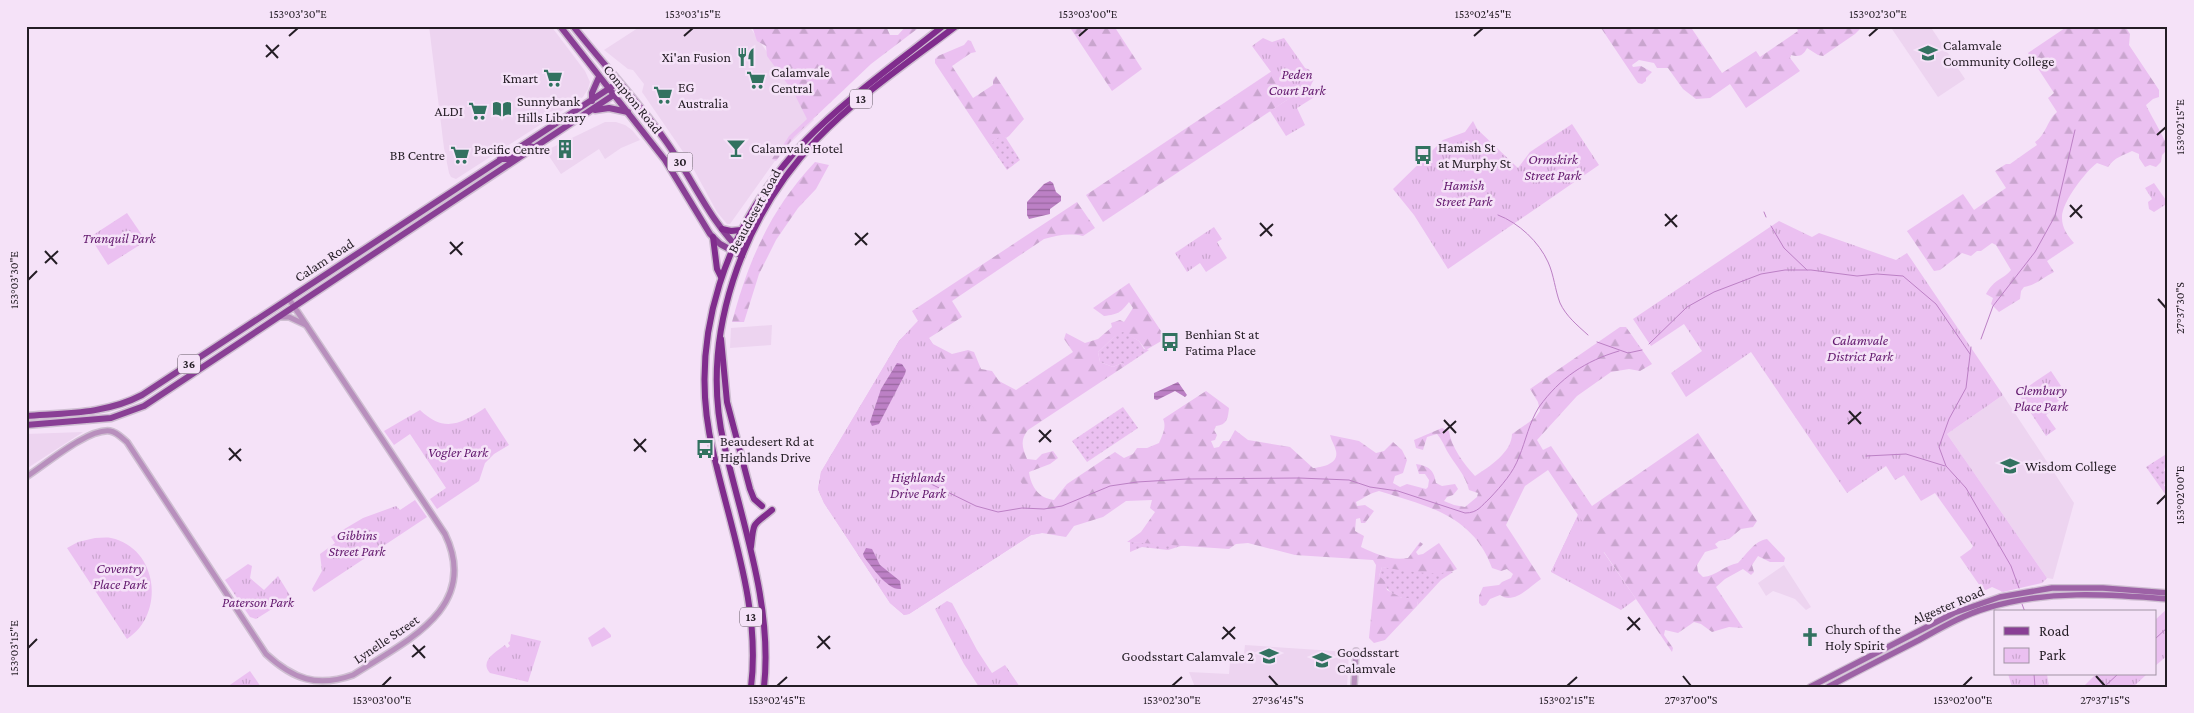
<svg xmlns="http://www.w3.org/2000/svg" width="2194" height="713" viewBox="0 0 2194 713" font-family="'Crimson Pro',serif">
<defs>
<pattern id="grass-dots" width="8" height="8" patternUnits="userSpaceOnUse" patternTransform="scale(1.25)"><rect width="8" height="8" fill="#ebc0f1"/><path d="M2 2h.1M6 6h.1" fill="none" stroke="#c9a5ce" stroke-width="1.8" stroke-linecap="round"/></pattern>
<pattern id="forest-firs" width="22" height="20" patternUnits="userSpaceOnUse" patternTransform="scale(1.25)"><rect width="22" height="20" fill="#ebc0f1"/><path d="M5 1l3.5 6h-7zM16 11l3.5 6h-7z" fill="#c9a5ce"/></pattern>
<pattern id="park-tufts" width="24" height="20" patternUnits="userSpaceOnUse" patternTransform="scale(1.25)"><rect width="24" height="20" fill="#ebc0f1"/><path d="M3 7l-1-3M5 7V3M7 7l1-3M15 17l-1-3M17 17v-4M19 17l1-3" fill="none" stroke="#c9a5ce"/></pattern>
<pattern id="water-rules" width="6" height="5" patternUnits="userSpaceOnUse" patternTransform="scale(1.25)"><rect width="6" height="5" fill="#bc80c5"/><path d="M0 2.5h6" fill="none" stroke="#9968a0"/></pattern>
</defs>
<rect width="100%" height="100%" fill="#f5e2f8"/>
<g fill="#edd4f0">
<path d="M429,26H551L585,71L590,82L588,89L583,97L456,179L451,177L449,173L444,148Z"/>
<path d="M641,26H749L814,120L782,151L730,224H727L717,212L688,159L642,92L644,84L633,70L628,69L604,50Z"/>
<path d="M1890,26H1930L1965,79L1938,97Z"/>
<path d="M605,122H616L625,125L632,130L640,140L621,148L605,159L599,149L561,174L547,153L549,149Z"/>
<path d="M772,325L771,345L730,348L731,328Z"/>
<path d="M2003,395L2074,503L2053,579L2047,578L1947,434Z"/>
<path d="M83,432L26,469V434Z"/>
<path d="M1784,565L1811,607L1806,610L1795,599L1773,591L1766,596L1758,583Z"/>
<path d="M1245,645L1349,652L1347,687H1195L1189,672L1229,674L1230,662L1243,663Z"/>
</g>
<g fill="url(#grass-dots)">
<path d="M1002,135L1006,138L1020,160L1007,170L989,144H992V141Z"/>
<path d="M1123,331L1139,341L1144,349L1149,350L1125,366L1122,363L1113,367L1100,362L1098,352C1108,344 1112,336 1123,331Z"/>
<path d="M1123,407L1138,428L1087,462L1072,441Z"/>
<path d="M2168,453L2164,471L2168,472L2164,486L2168,487V498L2146,467Z"/>
<path d="M1130,542L1184,545L1168,550L1142,547L1130,552Z"/>
<path d="M1382,567L1446,572L1451,571L1453,572L1441,580L1417,606L1418,601C1397,598 1389,595 1379,576Z"/>
</g>
<g fill="url(#forest-firs)">
<path d="M752,26H886L890,35H898L906,26H921L871,64L794,137L776,161L772,159L775,154L772,150L782,147L789,136L807,119L794,93L767,56L766,46L757,41Z"/>
<path d="M1069,26H1114L1142,69L1112,91Z"/>
<path d="M1604,26H1690L1722,73L1756,51L1760,57L1798,31L1796,26H1863L1855,34L1823,56L1818,55L1807,48C1803,56 1799,57 1791,55L1790,58L1800,71L1746,108L1730,84L1710,98L1696,99L1683,89L1668,68H1657L1654,63L1639,60L1632,65L1633,67L1641,66L1652,72L1646,78V81L1642,84L1638,83L1601,28Z"/>
<path d="M2068,26H2125L2130,34L2129,45L2159,90V97L2153,99L2146,105C2150,114 2168,144 2168,149L2162,155L2161,162L2156,167L2150,165L2145,167L2139,158V154L2132,151C2122,156 2115,157 2108,167L2097,163C2086,171 2061,203 2062,218C2062,228 2068,236 2074,243L2047,261L2054,272C2044,277 2034,286 2024,287L2021,291L2020,299L1999,312L1991,304L1993,298L1986,294C1995,278 2003,280 2011,270L1996,245L1992,243L1981,251H1977L1971,256L1962,253L1940,270L1934,271L1907,231L1963,194L1974,210L2006,188L1995,171L2006,164H2010L2037,145L2035,142C2046,135 2047,120 2057,112L2048,98L2054,93L2028,53Z"/>
<path d="M968,40L971,41L976,52L971,53L952,66L973,98L993,85V80L996,76L1024,119L1009,136L1006,138L1002,136L992,141L994,142L992,144H989L935,63V59L938,56L964,45Z"/>
<path d="M1272,71L1290,98L1103,222L1086,195Z"/>
<path d="M815,162L829,165L816,189L798,208L776,240L759,274L744,322H732C749,259 770,210 815,162Z"/>
<path d="M1077,202L1095,228L1083,236C1069,233 1058,235 1044,239L952,301L962,317L929,338L933,344L952,354L968,350L974,352L981,369L992,371L999,381L1016,390L1073,352L1064,339L1066,333L1085,343L1098,339L1112,327L1111,323L1120,320L1124,322L1133,308L1129,302C1120,313 1119,314 1104,316L1093,308L1129,283L1165,337L1163,340L1146,350L1139,341L1123,332C1112,336 1108,344 1098,352L1100,362L1113,367L1122,363L1125,366L1028,430C1020,440 1022,447 1027,459L1036,460L1042,454L1053,451L1058,458L1050,464L1029,472C1031,487 1039,498 1054,500L1067,484L1115,452L1124,458L1133,454L1137,448H1147L1159,443C1162,436 1167,427 1163,419L1206,391L1229,408C1228,418 1227,425 1216,426L1214,430L1217,435L1215,440L1211,441L1214,448L1219,447L1223,441H1229L1235,430L1248,440L1290,447L1313,468C1322,467 1339,464 1336,451C1335,446 1331,440 1330,435L1359,441L1376,453L1384,451L1393,442L1402,450L1407,460L1403,473L1395,476L1393,483L1400,487L1407,484L1426,489L1428,487L1429,480L1425,474H1419L1416,464C1429,466 1434,470 1436,483L1442,486L1455,484L1458,489L1453,495L1447,497L1444,501L1454,505L1465,507L1477,497L1478,493L1469,490C1465,474 1455,465 1447,451C1444,445 1442,440 1437,434L1427,437L1423,450L1416,448L1414,440L1442,428L1449,431C1451,447 1464,464 1475,476C1489,467 1512,452 1512,434L1535,418L1540,411L1538,402L1530,389L1620,327H1626L1652,364L1640,371L1629,369L1611,372L1577,396L1537,440L1543,450L1551,446L1592,506L1698,433L1757,521L1753,527L1741,529L1729,539L1719,541L1715,544L1718,548L1705,552L1697,565L1698,572L1703,577C1716,576 1725,565 1738,563C1747,554 1754,541 1767,539L1785,558L1784,562H1770L1758,556L1752,565L1754,572L1751,575L1743,569L1725,579L1716,587L1743,628L1729,627L1712,632L1701,624L1694,622L1678,633L1665,630L1664,635L1673,648L1672,652L1604,552L1551,572L1578,515L1548,470L1525,486L1506,525L1541,579C1529,587 1514,605 1500,595L1490,599L1486,605L1482,606L1479,603V596L1483,587L1499,585L1502,582L1511,578L1513,574L1507,569L1501,571L1492,568C1473,515 1427,506 1379,491C1370,493 1364,498 1356,502L1357,506L1365,505L1374,511L1365,523H1361L1360,518L1356,519L1355,531L1364,536L1361,547C1376,554 1391,561 1408,558L1420,542L1423,544L1416,552L1418,555L1423,554L1439,543L1457,569C1443,578 1399,570 1382,567L1379,576L1385,581L1387,590L1402,598H1415L1418,601L1417,606L1385,640L1374,643L1369,638L1376,565L1373,560L1295,555L1248,543L1236,544L1229,549L1127,542L1141,532L1155,512L1150,508L1152,500L1126,501L1103,517L1074,526L1066,537L1042,533L1031,535L909,614L904,615L890,603L824,503L818,489L821,472L899,341L918,321L912,311Z"/>
</g>
<g fill="url(#park-tufts)">
<path d="M1263,38L1272,42L1284,38L1305,68L1310,70V75L1314,79L1310,87L1316,96L1297,108L1305,125L1286,136L1270,111L1290,98L1252,46Z"/>
<path d="M1473,121L1477,129L1518,168L1530,152L1572,124L1599,165L1448,269L1414,215L1393,189L1443,140L1465,132Z"/>
<path d="M2154,183L2168,203L2154,212L2149,209L2148,202L2152,199L2145,188Z"/>
<path d="M127,213L146,241L108,265L90,237Z"/>
<path d="M1779,221L1812,237L1819,233L1896,260L1907,253L2003,395L1947,434L2047,578L2042,583L2003,592L1992,587L1986,590L1982,589L1960,557L1971,549L1973,546L1935,493L1921,501L1904,475L1895,480L1886,466L1847,493L1751,352L1686,397L1671,373L1702,351L1684,324L1651,346L1633,319Z"/>
<path d="M1214,227L1222,239L1217,242L1227,258L1206,272L1200,263L1187,272L1175,253Z"/>
<path d="M918,321L1042,515V533L1031,535L909,614L904,615L890,603L824,503L818,489L821,472L899,341Z"/>
<path d="M2051,371L2061,386L2056,389L2062,398L2057,402L2059,406L2046,415L2056,429L2046,436L2019,395L2020,392Z"/>
<path d="M485,408L509,445L494,454L485,463L479,481L437,509L430,499L446,488L410,434L394,445L384,431L420,410C444,433 461,424 485,408Z"/>
<path d="M415,500L427,517L314,592L312,589L322,571L320,554L335,543L331,537L363,518L396,506L400,510Z"/>
<path d="M1578,515L1636,599L1621,610L1551,572Z"/>
<path d="M95,538C100,538 106,537 111,538C158,548 166,614 127,639L67,548L78,542Z"/>
<path d="M248,564L252,566L250,578L264,590L278,576L291,597L256,619L250,617L225,580Z"/>
<path d="M947,601L952,603L977,650L992,673L1005,665L1020,687H979L964,664L935,609Z"/>
<path d="M2168,608V655L2155,666V620Z"/>
<path d="M511,634L541,641L528,682L490,673C479,661 496,652 505,645L507,648L510,646L508,643L510,641Z"/>
<path d="M250,671L261,687H227Z"/>
<path d="M2008,674H2047L2049,687H2012Z"/>
<path d="M2096,674H2147L2133,687H2083Z"/>
</g>
<path fill="#ebc0f1" d="M604,627L611,635V637L592,647L588,638Z"/>
<g fill="url(#water-rules)">
<path d="M1050,181L1053,183L1056,192L1061,196V201L1050,209V214L1029,219L1027,215V202L1044,184Z"/>
<path d="M897,363L902,364L906,370L905,374L879,424L872,426L870,422L881,389Z"/>
<path d="M1178,382L1187,395L1185,397L1175,391L1157,400L1154,399V393Z"/>
<path d="M866,548L872,549L880,565L900,581L901,589C888,591 872,567 864,557L863,554Z"/>
</g>
<g fill="none" stroke-linecap="round" stroke-linejoin="round">
<g stroke="#bc80c5" stroke-width="1">
<path d="M1764,212L1766,217"/>
<path d="M1498,215C1519,223 1539,242 1548,262C1554,275 1555,290 1560,303C1566,316 1577,325 1588,335"/>
<path d="M1771,226L1784,248L1807,270"/>
<path d="M1981,339L1993,306L2035,252L2055,216L2075,130"/>
<path d="M1597,342L1628,353L1642,350"/>
<path d="M1649,344L1687,307L1714,292L1761,274L1785,270H1811L1857,276L1877,274L1903,276L1936,304L1970,354"/>
<path d="M1971,347L1966,388L1949,419L1939,447L1946,466L1966,488L2011,566L2019,588"/>
<path d="M1866,456L1906,454L1945,466"/>
<path d="M929,483L976,506L998,512L1022,508L1044,509L1062,506L1110,486L1137,482L1187,479L1299,478L1349,480L1370,487L1398,491L1465,513C1478,513 1481,506 1490,498C1502,485 1513,473 1519,457C1526,440 1529,423 1539,407C1560,378 1585,361 1619,351"/>
<path d="M2022,604L2025,612"/>
<path d="M2155,639L2168,627"/>
<path d="M2034,674L2035,687"/>
<path d="M2104,687L2118,674"/>
</g>
<g stroke="#cfbfd2" stroke-width="8">
<g id="tertiary">
<path d="M278,317H289L306,325"/>
<path d="M26,477C45,465 88,428 110,431C117,432 122,438 127,442L266,654C293,679 317,688 353,675C404,642 481,609 445,534L289,299"/>
<path d="M1354,687L1356,651"/>
</g>
</g>
<g stroke="#cfbfd2" stroke-width="8">
<g id="secondary">
<path d="M1810,687L1954,613L2000,597L2052,588H2103L2168,593"/>
<path d="M1828,687C1858,671 1888,656 1919,640C1941,628 1963,615 1987,608C2046,590 2107,594 2168,599"/>
</g>
</g>
<g stroke="#cfbfd2" stroke-width="9">
<g id="primary">
<path d="M560,26L665,160L710,234L720,244L742,256"/>
<path d="M573,26C603,64 637,100 665,140C692,177 709,221 743,253"/>
<path d="M592,101V93L599,77"/>
<path d="M595,110L609,108L628,112"/>
<path d="M500,159H509L530,146L535,148"/>
<path d="M26,416C66,413 106,414 142,395L619,82"/>
<path d="M26,425L111,418L144,406L624,88"/>
</g>
</g>
<g stroke="#cfbfd2" stroke-width="9">
<g id="trunk">
<path d="M722,229L731,231L741,230"/>
<path d="M713,237L717,269L721,277"/>
<path d="M721,339L727,402L750,489L754,499L762,506"/>
<path d="M751,547C754,520 752,527 772,510"/>
<path d="M751,687C761,607 730,528 713,451C686,338 726,224 806,140C847,98 897,63 943,26"/>
<path d="M764,687C773,605 742,523 724,444C699,336 742,218 817,139C858,96 909,62 956,26"/>
</g>
</g>
<use href="#tertiary" stroke="#b88fbd" stroke-width="5"/>
<use href="#secondary" stroke="#9d62a6" stroke-width="5.5"/>
<use href="#primary" stroke="#893f95" stroke-width="6"/>
<use href="#trunk" stroke="#802c8d" stroke-width="6"/>
</g>
<path fill="none" stroke="#241d25" stroke-width="2" d="M289,36L298,28M684,36L693,28M1079,36L1088,28M1474,36L1483,28M1869,36L1878,28M266,45L278,58M266,57L279,45M2157,135L2166,127M2070,205L2082,218M1665,214L1677,227M2070,217L2082,205M1260,223L1272,236M1665,226L1677,215M855,233L867,245M1260,236L1273,224M450,242L462,255M855,245L868,233M45,251L57,264M450,254L463,242M45,263L58,251M28,280L37,271M2158,299L2166,308M1849,411L1861,424M1444,420L1456,433M1848,424L1861,412M1039,430L1051,442M1443,433L1456,421M634,439L646,452M1039,442L1051,430M229,448L241,461M634,451L646,439M229,460L241,449M2157,504L2166,495M1628,617L1640,630M1223,627L1235,639M1627,630L1640,618M818,636L830,649M1222,639L1235,627M413,645L425,658M28,648L37,639M817,648L830,636M412,657L425,646M1269,676L1278,686M1683,676L1691,686M2096,676L2105,686M382,686L391,677M777,686L787,677M1172,686L1182,677M1567,686L1577,677M1963,686L1972,677"/>
<defs>
<g id="school-bare" transform="scale(1.5)"><path d="M0-5L7-2L0 1L-7-2ZM-4 1L0 2.5L4 1V4Q0 6-4 4Z" fill="#327260" stroke="#f5e2f8" stroke-width="2.5" paint-order="stroke"/></g>
<g id="restaurant-bare" transform="scale(1.5)"><path d="M-5-6h1v4h1v-4h1v4h1v-4h1v5L-1.5 .5V6h-2V.5L-5-1ZM5-6V6H3V1.5H1.5Q1.5-4 5-6Z" fill="#327260" stroke="#f5e2f8" stroke-width="2.5" paint-order="stroke"/></g>
<g id="supermarket-bare" transform="scale(1.5)"><path d="M-6-5.5h2.5l.6 2H6L4.5 2H-2.5L-4.4-4H-6ZM-1.5 3.2a1.3 1.3 0 1 0 .1 0ZM3 3.2a1.3 1.3 0 1 0 .1 0Z" fill="#327260" stroke="#f5e2f8" stroke-width="2.5" paint-order="stroke"/></g>
<g id="library-bare" transform="scale(1.5)"><path d="M-6-4Q-3-5.5-.7-3.5V5Q-3 3-6 4ZM6-4Q3-5.5 .7-3.5V5Q3 3 6 4Z" fill="#327260" stroke="#f5e2f8" stroke-width="2.5" paint-order="stroke"/></g>
<g id="bar-bare" transform="scale(1.5)"><path d="M-6-5H6L.8 .8V4.5H3.5V6h-7V4.5H-.8V.8Z" fill="#327260" stroke="#f5e2f8" stroke-width="2.5" paint-order="stroke"/></g>
<g id="building-bare" transform="scale(1.5)"><path d="M-4-6H4V6H1V3H-1V6H-4ZM-2.5-4.3h1.7v1.8h-1.7ZM.8-4.3h1.7v1.8H.8ZM-2.5-1h1.7V.8h-1.7ZM.8-1h1.7V.8H.8Z" fill="#327260" stroke="#f5e2f8" stroke-width="2.5" paint-order="stroke"/></g>
<g id="bus-bare" transform="scale(1.5)"><path d="M-5-6H5V4H4V6H2V4H-2V6H-4V4H-5ZM-3.5-4V0h7V-4ZM-3.5 1.2v1.5H-2V1.2ZM2 1.2v1.5H3.5V1.2Z" fill="#327260" stroke="#f5e2f8" stroke-width="2.5" paint-order="stroke"/></g>
<g id="church-bare" transform="scale(1.5)"><path d="M-1.2-6h2.4v3.5h3.3v2.4h-3.3V6h-2.4V-.1h-3.3v-2.4h3.3Z" fill="#327260" stroke="#f5e2f8" stroke-width="2.5" paint-order="stroke"/></g>
</defs>
<g fill-rule="evenodd">
<use href="#school-bare" x="1928" y="53"/>
<use href="#restaurant-bare" x="746" y="57"/>
<use href="#supermarket-bare" x="553" y="78"/>
<use href="#supermarket-bare" x="756" y="80"/>
<use href="#supermarket-bare" x="663" y="95"/>
<use href="#library-bare" x="502" y="109"/>
<use href="#supermarket-bare" x="478" y="111"/>
<use href="#bar-bare" x="736" y="148"/>
<use href="#building-bare" x="565" y="149"/>
<use href="#supermarket-bare" x="460" y="155"/>
<use href="#bus-bare" x="1423" y="155"/>
<use href="#bus-bare" x="1170" y="342"/>
<use href="#bus-bare" x="705" y="449"/>
<use href="#school-bare" x="2010" y="466"/>
<use href="#church-bare" x="1810" y="637"/>
<use href="#school-bare" x="1269" y="656"/>
<use href="#school-bare" x="1322" y="660"/>
</g>
<g text-anchor="middle" stroke-width="5" stroke-linejoin="round" paint-order="stroke">
<g fill="#f5e2f8" stroke="#635864" stroke-width="1">
<rect x="850" y="89.5" width="22" height="19" rx="4"/>
<rect x="667.5" y="152.5" width="25" height="19" rx="4"/>
<rect x="178" y="354.5" width="22" height="19" rx="4"/>
<rect x="740" y="607.5" width="22" height="19" rx="4"/>
</g>
<g font-size="12" font-weight="bold" fill="#241d25">
<text x="861" y="103">13</text>
<text x="680" y="166">30</text>
<text x="189" y="368">36</text>
<text x="751" y="621">13</text>
</g>
<g font-size="14" fill="#241d25" stroke="#f5e2f8" text-anchor="start">
<text x="1943" y="50">Calamvale<tspan x="1943" dy="16">Community College</tspan></text>
<text x="731" y="62" text-anchor="end">Xi'an Fusion</text>
<text x="771" y="77">Calamvale<tspan x="771" dy="16">Central</tspan></text>
<text x="538" y="83" text-anchor="end">Kmart</text>
<text x="678" y="92">EG<tspan x="678" dy="16">Australia</tspan></text>
<text x="517" y="106">Sunnybank<tspan x="517" dy="16">Hills Library</tspan></text>
<text x="463" y="116" text-anchor="end">ALDI</text>
<text x="1438" y="152">Hamish St<tspan x="1438" dy="16">at Murphy St</tspan></text>
<text x="751" y="153">Calamvale Hotel</text>
<text x="550" y="154" text-anchor="end">Pacific Centre</text>
<text x="445" y="160" text-anchor="end">BB Centre</text>
<text x="1185" y="339">Benhian St at<tspan x="1185" dy="16">Fatima Place</tspan></text>
<text x="720" y="446">Beaudesert Rd at<tspan x="720" dy="16">Highlands Drive</tspan></text>
<text x="2025" y="471">Wisdom College</text>
<text x="1825" y="634">Church of the<tspan x="1825" dy="16">Holy Spirit</tspan></text>
<text x="1337" y="657">Goodsstart<tspan x="1337" dy="16">Calamvale</tspan></text>
<text x="1254" y="661" text-anchor="end">Goodsstart Calamvale 2</text>
</g>
<g font-size="14" font-style="italic" fill="#62186d" stroke="#f5e2f8">
<text x="1297" y="79">Peden<tspan x="1297" dy="16">Court Park</tspan></text>
<text x="1553" y="164">Ormskirk<tspan x="1553" dy="16">Street Park</tspan></text>
<text x="1464" y="190">Hamish<tspan x="1464" dy="16">Street Park</tspan></text>
<text x="119" y="243">Tranquil Park</text>
<text x="1860" y="345">Calamvale<tspan x="1860" dy="16">District Park</tspan></text>
<text x="2041" y="395">Clembury<tspan x="2041" dy="16">Place Park</tspan></text>
<text x="458" y="457">Vogler Park</text>
<text x="918" y="482">Highlands<tspan x="918" dy="16">Drive Park</tspan></text>
<text x="357" y="540">Gibbins<tspan x="357" dy="16">Street Park</tspan></text>
<text x="120" y="573">Coventry<tspan x="120" dy="16">Place Park</tspan></text>
<text x="258" y="607">Paterson Park</text>
</g>
<g font-size="14" fill="#241d25" stroke="#f5e2f8">
<text transform="translate(633 99) rotate(51)" y="5">Compton Road</text>
<text transform="translate(754 211) rotate(-61)" y="5">Beaudesert Road</text>
<text transform="translate(324 260) rotate(-33)" y="5">Calam Road</text>
<text transform="translate(1948 605) rotate(-23)" y="5">Algester Road</text>
<text transform="translate(386 639) rotate(-34)" y="5">Lynelle Street</text>
</g>
</g>
<rect width="2194" height="713" fill="none" stroke="#f5e2f8" stroke-width="55"/>
<rect x="1994" y="610" width="162" height="65" fill="#f5e2f8" stroke="#a193a4"/>
<rect x="2004" y="627" width="25" height="8" fill="#893f95" stroke="#a193a4"/>
<text x="2039" y="636" font-size="15" fill="#241d25">Road</text>
<rect x="2004" y="648" width="25" height="15" fill="url(#park-tufts)" stroke="#a193a4"/>
<text x="2039" y="660" font-size="15" fill="#241d25">Park</text>
<rect x="28" y="28" width="2138" height="658" fill="none" stroke="#241d25" stroke-width="2"/>
<g font-size="12" text-anchor="middle" fill="#241d25">
<text x="298" y="18">153°03'30"E</text>
<text x="693" y="18">153°03'15"E</text>
<text x="1088" y="18">153°03'00"E</text>
<text x="1483" y="18">153°02'45"E</text>
<text x="1878" y="18">153°02'30"E</text>
<text transform="translate(2180 127) rotate(-90)" y="4">153°02'15"E</text>
<text transform="translate(14 280) rotate(-90)" y="4">153°03'30"E</text>
<text transform="translate(2180 308) rotate(-90)" y="4">27°37'30"S</text>
<text transform="translate(2180 495) rotate(-90)" y="4">153°02'00"E</text>
<text transform="translate(14 648) rotate(-90)" y="4">153°03'15"E</text>
<text x="382" y="704">153°03'00"E</text>
<text x="777" y="704">153°02'45"E</text>
<text x="1172" y="704">153°02'30"E</text>
<text x="1278" y="704">27°36'45"S</text>
<text x="1567" y="704">153°02'15"E</text>
<text x="1691" y="704">27°37'00"S</text>
<text x="1963" y="704">153°02'00"E</text>
<text x="2105" y="704">27°37'15"S</text>
</g>
</svg>
